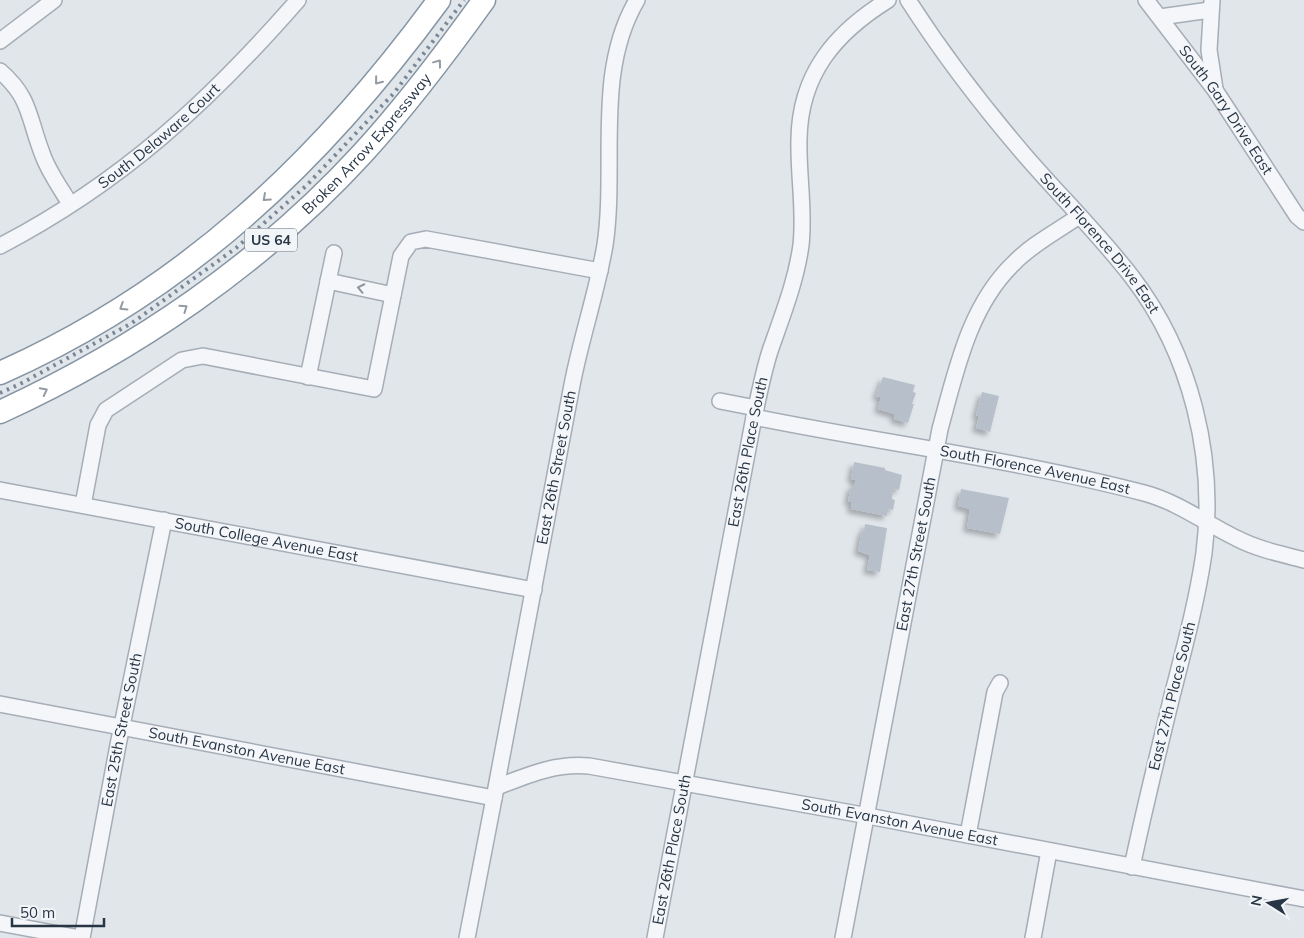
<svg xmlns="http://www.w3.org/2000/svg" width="1304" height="938" viewBox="0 0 1304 938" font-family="Mulish,sans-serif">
<defs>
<filter id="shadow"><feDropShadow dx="-4" dy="4" stdDeviation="2.5" flood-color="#0004"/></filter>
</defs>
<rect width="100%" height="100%" fill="#e1e6eb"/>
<g fill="#b7c0ca" filter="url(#shadow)">
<path d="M883,377L915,385L913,392L916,393L912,404H914L908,423L894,419L895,414L878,409L881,397L876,396Z"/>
<path d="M982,392L999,396L990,432L976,428L979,416L976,415Z"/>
<path d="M854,462L885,468V470L902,475L899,490L893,489L892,499L895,500L893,510L888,509L887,516L851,509L852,502L848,501L851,486L854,487L856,480L851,479Z"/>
<path d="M961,489L1009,498L1000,534L967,528L970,509L958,506Z"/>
<path d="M865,524L887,528L880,572L867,570L870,555L858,551L862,530L864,531Z"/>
</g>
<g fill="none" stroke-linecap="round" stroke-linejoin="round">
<g stroke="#a5adb6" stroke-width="18">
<g id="minor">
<path id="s1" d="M908,0C942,53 981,104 1022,152C1058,194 1098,233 1132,277C1191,354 1216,457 1204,553C1197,601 1184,649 1172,696C1158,753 1144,810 1132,867"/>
<path id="s2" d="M1146,0L1215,90L1297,216L1304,222"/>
<path d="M1212,0L1209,50L1215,89"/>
<path d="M1160,17L1210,10"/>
<path d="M0,41L54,0"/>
<path d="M0,71C31,98 28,117 42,153C48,171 60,187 70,204"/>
<path id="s3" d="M0,246C121,183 209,102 298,0"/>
<path d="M328,281L393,295"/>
<path d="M308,377L334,253"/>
<path d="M720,401L756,408"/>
<path id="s4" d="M754,417C882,443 1018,460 1144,493C1178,502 1205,523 1236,538C1257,549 1281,554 1304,560"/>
<path id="s5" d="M0,490L534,590"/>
<path d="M83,505L98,425L106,410L182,360L203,356L374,389L401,256L411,242L426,239L600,271"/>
<path id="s6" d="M0,704L494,798"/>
<path id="s7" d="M497,787C528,775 555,763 589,766L852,813L1304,899"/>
<path d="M968,835L995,692L1000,683"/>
<path d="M0,923L80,938"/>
<path id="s8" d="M82,938L118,745L164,520"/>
<path id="s9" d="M467,938C503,754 537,570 572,385C581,338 597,292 605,245C617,164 594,73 637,0"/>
<path id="s10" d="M655,938L754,417C759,395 763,373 770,351C782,316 796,282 801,245C805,210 798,175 799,139C800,74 835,33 888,0"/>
<path id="s11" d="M843,938L940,429C956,371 969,306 1014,263C1032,244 1058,231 1079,216"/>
<path d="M1033,938L1049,851"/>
</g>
</g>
<g stroke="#8695a4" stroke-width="25">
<g id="highway">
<path d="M0,373C185,291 321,161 439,0"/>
<path id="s12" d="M0,412C135,350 261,264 362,154C406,106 446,53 484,0"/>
</g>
</g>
<use href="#minor" stroke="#f4f6f9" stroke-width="15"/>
<use href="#highway" stroke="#fff" stroke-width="22"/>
<path stroke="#788797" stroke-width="4" stroke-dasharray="2.5 5" stroke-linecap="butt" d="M0,393L20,384L132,323L236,248L307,185L394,93L464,0"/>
</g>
<defs><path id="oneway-chevron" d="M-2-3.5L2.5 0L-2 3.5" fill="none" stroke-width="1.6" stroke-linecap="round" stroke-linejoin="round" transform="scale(1.25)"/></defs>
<g stroke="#939aa2">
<use href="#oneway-chevron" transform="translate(438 63) rotate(-53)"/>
<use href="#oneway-chevron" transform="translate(378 81) rotate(129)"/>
<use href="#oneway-chevron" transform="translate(266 198) rotate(138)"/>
<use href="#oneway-chevron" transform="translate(123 307) rotate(148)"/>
<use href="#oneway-chevron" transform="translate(184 308) rotate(-35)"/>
<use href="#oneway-chevron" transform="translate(44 391) rotate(-27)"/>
</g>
<use stroke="#8e969f" href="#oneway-chevron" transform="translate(361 288) rotate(-168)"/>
<g text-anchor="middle" stroke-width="4.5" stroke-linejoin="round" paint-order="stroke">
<rect fill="#f1f5f8" stroke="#646f7b" stroke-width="1" x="245" y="228.5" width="52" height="23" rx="4"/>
<g font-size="14" font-weight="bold" fill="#273545">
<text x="271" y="245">US 64</text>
</g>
<g font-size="15" fill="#273545" stroke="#f1f5f8">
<text dy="5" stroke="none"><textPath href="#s2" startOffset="136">South Gary Drive East</textPath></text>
<text dy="5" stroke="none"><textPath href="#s3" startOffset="194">South Delaware Court</textPath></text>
<text dy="5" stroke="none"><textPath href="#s12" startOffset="458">Broken Arrow Expressway</textPath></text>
<text dy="5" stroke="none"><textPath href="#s1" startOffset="310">South Florence Drive East</textPath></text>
<text dy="5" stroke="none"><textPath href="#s10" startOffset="495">East 26th Place South</textPath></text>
<text dy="5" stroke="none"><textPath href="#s9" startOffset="479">East 26th Street South</textPath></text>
<text dy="5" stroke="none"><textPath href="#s4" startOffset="286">South Florence Avenue East</textPath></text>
<text dy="5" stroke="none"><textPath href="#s5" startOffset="271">South College Avenue East</textPath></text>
<text dy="5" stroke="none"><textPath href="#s11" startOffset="391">East 27th Street South</textPath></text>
<text transform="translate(1172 696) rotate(-76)" y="5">East 27th Place South</text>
<text dy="5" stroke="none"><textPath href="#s8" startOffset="212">East 25th Street South</textPath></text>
<text dy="5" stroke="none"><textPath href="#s6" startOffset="251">South Evanston Avenue East</textPath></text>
<text dy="5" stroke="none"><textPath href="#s7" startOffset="411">South Evanston Avenue East</textPath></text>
<text dy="5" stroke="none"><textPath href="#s10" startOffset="90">East 26th Place South</textPath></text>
</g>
</g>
<g transform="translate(1269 903) rotate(281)" stroke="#f1f5f8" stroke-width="4" paint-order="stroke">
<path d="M0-4L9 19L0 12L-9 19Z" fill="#273545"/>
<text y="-8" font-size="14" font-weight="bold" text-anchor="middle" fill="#273545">N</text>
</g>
<path d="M12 918v8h92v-8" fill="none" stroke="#273545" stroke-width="2.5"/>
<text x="20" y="918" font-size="15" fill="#273545" stroke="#f1f5f8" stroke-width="4" paint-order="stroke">50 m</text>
</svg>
